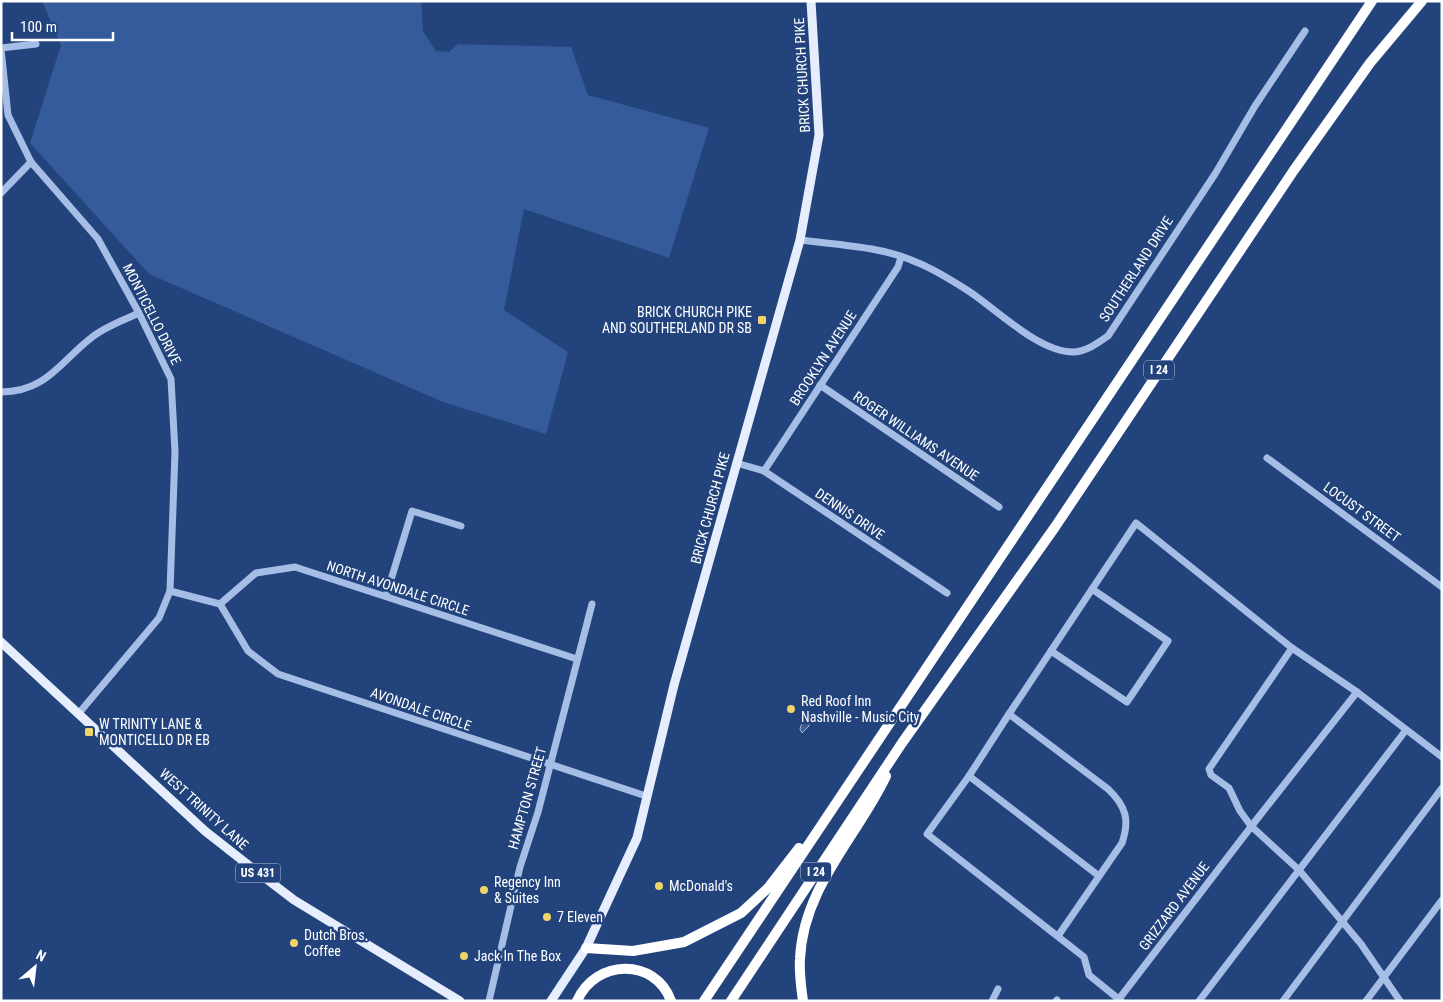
<svg xmlns="http://www.w3.org/2000/svg" width="1443" height="1002" viewBox="0 0 1443 1002" font-family="'Roboto Condensed',sans-serif">
<rect width="100%" height="100%" fill="#22437c"/>
<path fill="#355b9a" d="M42,1H421L423,31L436,51L449,52L458,44L571,47L588,95L709,128L669,258L524,209L504,310L568,352L546,434L443,402L149,274L30,143L61,45Z"/>
<path fill="#455d88" stroke="#99b8e7" d="M804,717L809,720V726L802,733L800,729Z"/>
<g fill="none" stroke-linecap="round" stroke-linejoin="round">
<g stroke="#a6bee6" stroke-width="7">
<path d="M1,48L36,44"/>
<path d="M1,49L8,115L31,162L98,239L139,313L171,379L175,452L170,591L159,618L79,713"/>
<path d="M1,193L31,162"/>
<path d="M800,240C838,245 880,246 916,262C934,269 953,281 970,292C997,310 1040,353 1074,352C1087,351 1098,343 1108,336L1215,174L1255,106L1305,31"/>
<path d="M820,385L999,507"/>
<path d="M1,392C46,392 60,362 91,338C104,327 124,320 139,313"/>
<path d="M1267,458L1442,587"/>
<path d="M736,463L764,471L947,593"/>
<path d="M764,471L898,267L901,257"/>
<path d="M170,591L220,604"/>
<path d="M386,596L412,511L461,526"/>
<path d="M220,604L248,651L278,674L646,796"/>
<path d="M220,604L256,573L295,567L577,659"/>
<path d="M1292,648L1209,769L1211,775L1229,788L1240,811L1251,826L1299,870L1361,944L1400,1001"/>
<path d="M1051,651L1127,702L1168,641L1092,589"/>
<path d="M1009,714L1136,523L1292,648L1357,692L1442,757"/>
<path d="M969,776L1099,876"/>
<path d="M1058,936L1122,843C1130,820 1126,806 1108,789L1009,714L969,776L927,834L1084,957L1089,975L1121,1001"/>
<path d="M1119,999L1257,819L1357,692"/>
<path d="M489,1001L520,867L538,812L592,604"/>
<path d="M992,1001L998,989"/>
<path d="M1056,1001L1057,1000"/>
<path d="M1199,1001L1406,730"/>
<path d="M1283,1001L1442,788"/>
<path d="M1366,1001L1442,900"/>
</g>
<g stroke="#e6edfd" stroke-width="9">
<path d="M1,642L205,831L247,864L294,900L460,1001"/>
<path d="M551,1001L586,948L637,838L674,685L800,240L819,135L811,1"/>
</g>
<g stroke="#fff" stroke-width="10">
<path d="M586,948L633,951L684,942L741,913L768,888L799,848"/>
<path d="M577,1001C595,959 655,957 671,1001"/>
<path d="M704,1001L1372,1"/>
<path d="M731,1001L902,743L1055,527L1294,170L1370,63L1422,1"/>
<path d="M803,1001C801,987 799,973 800,959C803,887 857,837 886,776"/>
</g>
</g>
<g fill="#f1d468" stroke="#22437c" stroke-width="2">
<rect x="757" y="315" width="10" height="10" rx="2.5"/>
<circle cx="791" cy="709" r="5"/>
<rect x="84" y="727" width="10" height="10" rx="2.5"/>
<circle cx="659" cy="886" r="5"/>
<circle cx="484" cy="890" r="5"/>
<circle cx="547" cy="917" r="5"/>
<circle cx="294" cy="943" r="5"/>
<circle cx="464" cy="956" r="5"/>
</g>
<g text-anchor="middle" stroke-width="5" stroke-linejoin="round" paint-order="stroke">
<g fill="#22437c" stroke="#bdc7d8" stroke-width="1">
<rect x="1144" y="360.5" width="30" height="19" rx="4"/>
<rect x="801" y="862.5" width="30" height="19" rx="4"/>
<rect x="235.5" y="863.5" width="45" height="19" rx="4"/>
</g>
<g font-size="12" font-weight="bold" fill="#fff">
<text x="1159" y="374">I 24</text>
<text x="816" y="876">I 24</text>
<text x="258" y="877">US 431</text>
</g>
<g font-size="14" fill="#fff" stroke="#22437c">
<text transform="translate(802 75) rotate(-93)" y="5">BRICK CHURCH PIKE</text>
<text transform="translate(1136 269) rotate(-57)" y="5">SOUTHERLAND DRIVE</text>
<text transform="translate(152 314) rotate(63)" y="5">MONTICELLO DRIVE</text>
<text transform="translate(823 358) rotate(-57)" y="5">BROOKLYN AVENUE</text>
<text transform="translate(916 436) rotate(34)" y="5">ROGER WILLIAMS AVENUE</text>
<text transform="translate(710 508) rotate(-75)" y="5">BRICK CHURCH PIKE</text>
<text transform="translate(1362 512) rotate(36)" y="5">LOCUST STREET</text>
<text transform="translate(850 514) rotate(34)" y="5">DENNIS DRIVE</text>
<text transform="translate(398 588) rotate(18)" y="5">NORTH AVONDALE CIRCLE</text>
<text transform="translate(421 709) rotate(19)" y="5">AVONDALE CIRCLE</text>
<text transform="translate(527 798) rotate(-74)" y="5">HAMPTON STREET</text>
<text transform="translate(204 809) rotate(42)" y="5">WEST TRINITY LANE</text>
<text transform="translate(1174 906) rotate(-53)" y="5">GRIZZARD AVENUE</text>
</g>
<g font-size="14" fill="#fff" stroke="#22437c" text-anchor="start">
<text x="752" y="317" text-anchor="end">BRICK CHURCH PIKE<tspan x="752" dy="16">AND SOUTHERLAND DR SB</tspan></text>
<text x="801" y="706">Red Roof Inn<tspan x="801" dy="16">Nashville - Music City</tspan></text>
<text x="99" y="729">W TRINITY LANE &amp;<tspan x="99" dy="16">MONTICELLO DR EB</tspan></text>
<text x="494" y="887">Regency Inn<tspan x="494" dy="16">&amp; Suites</tspan></text>
<text x="669" y="891">McDonald's</text>
<text x="557" y="922">7 Eleven</text>
<text x="304" y="940">Dutch Bros.<tspan x="304" dy="16">Coffee</tspan></text>
<text x="474" y="961">Jack In The Box</text>
</g>
</g>
<rect width="1443" height="1002" fill="none" stroke="#ffffff" stroke-width="5"/>
<g transform="translate(35 967) rotate(28)" stroke="#22437c" stroke-width="4" paint-order="stroke">
<path d="M0-4L9 19L0 12L-9 19Z" fill="#ffffff"/>
<text y="-8" font-size="14" font-weight="bold" text-anchor="middle" fill="#ffffff">N</text>
</g>
<path d="M12 32v8h101v-8" fill="none" stroke="#ffffff" stroke-width="2.5"/>
<text x="20" y="32" font-size="15" fill="#ffffff" stroke="#22437c" stroke-width="4" paint-order="stroke">100 m</text>
</svg>
